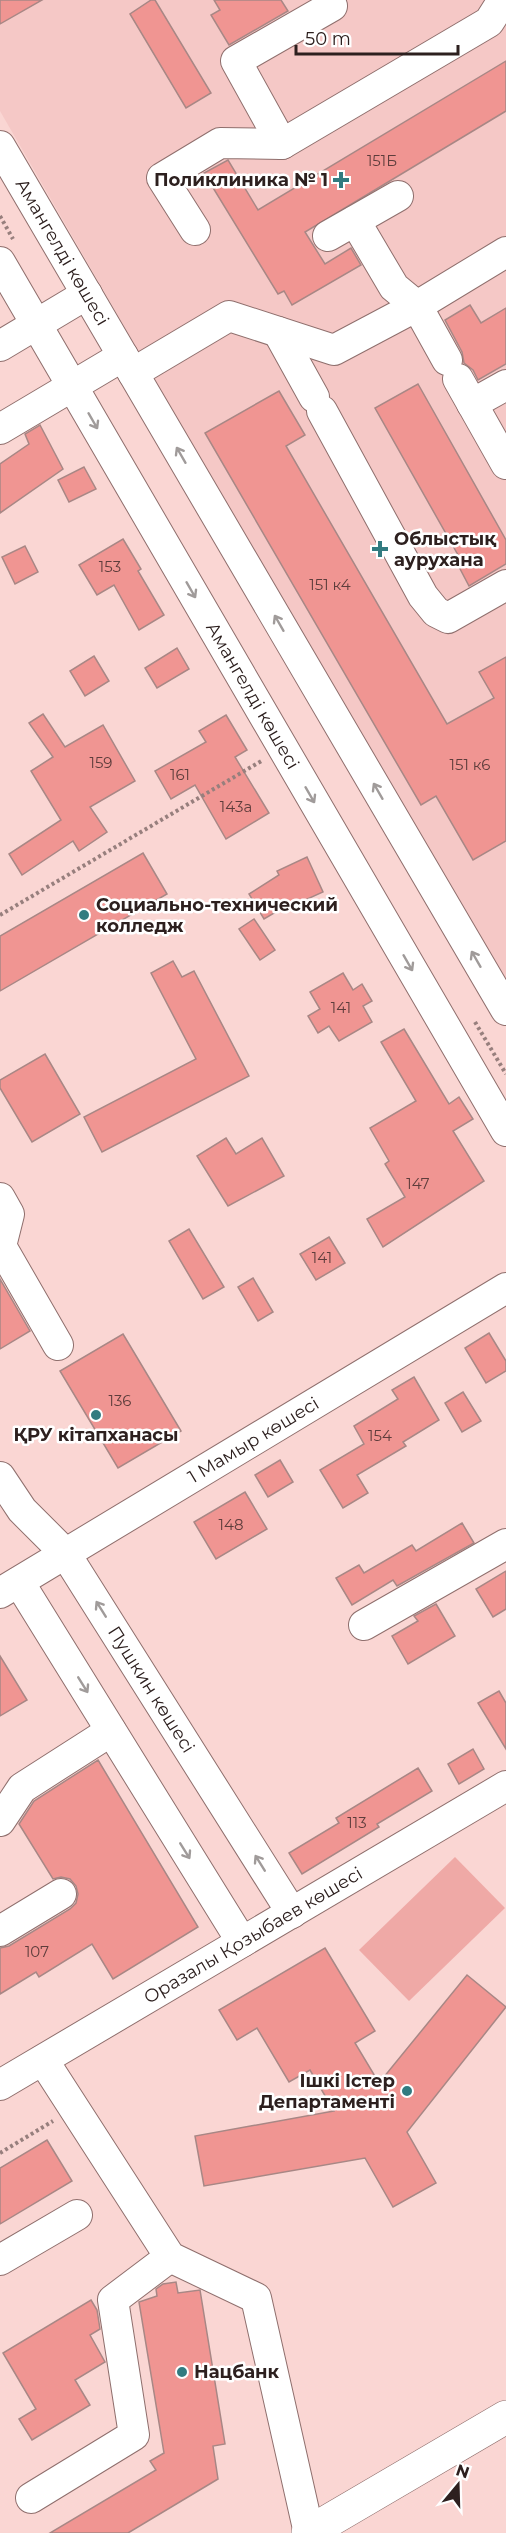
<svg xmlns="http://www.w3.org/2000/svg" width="506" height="2533" viewBox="0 0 506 2533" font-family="Montserrat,sans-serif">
<rect width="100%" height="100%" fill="#fad6d3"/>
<path fill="#f5c8c6" d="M0,0H506V988L0,111Z"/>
<path fill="#efa9a6" d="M455,1857L505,1908L409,2001L359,1950Z"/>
<g fill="#f09592" stroke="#a88785" stroke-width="1.5">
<path d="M0,0H42L0,24Z"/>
<path d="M151,0H155L211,93L186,108L130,14Z"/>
<path d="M214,0H281L288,11L229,45L211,15L220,10Z"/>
<path d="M506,61V111L305,232L325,264L351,248L361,265L292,305L284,291L278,294L204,173L228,160L258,210Z"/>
<path d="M470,305L481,323L506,308V364L478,380L473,370L464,363L462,352L445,320Z"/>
<path d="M418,384L506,540V564L469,586L458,565L462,562L375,408Z"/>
<path d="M279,391L305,435L286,446L447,724L494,698L479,672L506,657V841L473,860L436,796L421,805L205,433Z"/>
<path d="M40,425L63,469L0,513V464L29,444L25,434Z"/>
<path d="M84,467L96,489L69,502L58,480Z"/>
<path d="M123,539L141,569L138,571L164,615L139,630L114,585L97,595L79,565Z"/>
<path d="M25,546L38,572L15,584L2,557Z"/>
<path d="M177,648L189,669L157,688L145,668Z"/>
<path d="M94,656L109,681L85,696L70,671Z"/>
<path d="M43,714L65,747L103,725L135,781L90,807L107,832L79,851L73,841L22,875L9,854L61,820L31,771L53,757L29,723Z"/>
<path d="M226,715L247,750L235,757L269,813L226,839L195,785L171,799L155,771L206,742L199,731Z"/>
<path d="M143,853L167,894L0,991V936Z"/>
<path d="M307,857L323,892L292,906L291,903L264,919L249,894L279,875L277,871Z"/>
<path d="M254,919L275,950L260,960L239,929Z"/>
<path d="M173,961L182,977L194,971L249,1076L102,1152L84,1117L196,1059L151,973Z"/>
<path d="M343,973L353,990L362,984L372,1001L363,1006L372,1022L339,1041L329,1026L318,1033L308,1016L320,1009L310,992Z"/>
<path d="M404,1029L449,1104L459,1097L473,1119L453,1131L484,1181L383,1247L367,1219L405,1197L385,1164L389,1161L370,1128L416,1101L381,1042Z"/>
<path d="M45,1054L80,1114L32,1142L0,1088V1080Z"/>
<path d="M226,1138L236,1154L262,1138L284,1176L228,1206L197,1156Z"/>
<path d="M189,1229L224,1287L203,1299L169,1241Z"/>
<path d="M329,1237L345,1263L316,1280L300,1254Z"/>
<path d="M253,1278L273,1312L258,1321L238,1287Z"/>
<path d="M0,1279L30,1331L0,1349Z"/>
<path d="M489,1333L506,1361V1371L486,1383L465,1348Z"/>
<path d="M123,1334L181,1431L118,1468L60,1371Z"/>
<path d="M414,1377L439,1420L403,1442L406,1446L357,1475L368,1493L343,1508L320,1470L364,1444L354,1426L398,1399L392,1390Z"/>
<path d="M463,1392L481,1421L462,1432L445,1403Z"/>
<path d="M280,1460L293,1482L268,1497L255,1475Z"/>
<path d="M245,1492L267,1529L216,1559L194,1522Z"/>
<path d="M462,1523L474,1543L397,1586L393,1580L352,1605L336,1578L359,1565L364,1573L412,1545L416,1551Z"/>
<path d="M506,1571V1609L493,1617L476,1589Z"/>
<path d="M436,1604L455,1636L408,1664L392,1636L418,1621L414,1616Z"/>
<path d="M0,1656L27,1700L0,1716Z"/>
<path d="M499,1691L506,1703V1749L478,1703Z"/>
<path d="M473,1749L484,1769L459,1784L448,1764Z"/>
<path d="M98,1760L198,1927L113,1979L92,1944L39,1977L36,1972L0,1994V1948L9,1946L70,1909L76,1903L78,1894L76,1886L70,1879L61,1877L53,1879L19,1824L34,1801Z"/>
<path d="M418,1768L432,1791L377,1824L379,1827L302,1874L289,1853L339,1823L336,1818Z"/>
<path d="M325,1948L375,2031L355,2043L379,2083L467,1975L506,2007L407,2132L436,2183L393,2207L365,2158L204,2186L195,2136L334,2111L310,2070L289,2082L257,2028L237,2040L219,2010Z"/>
<path d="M47,2140L72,2181L0,2224V2168Z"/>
<path d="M176,2282L178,2293L200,2290L225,2444L213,2446L218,2479L128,2533H50L156,2470L150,2461L164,2453L139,2302L157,2296L156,2289L163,2284Z"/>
<path d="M91,2300L97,2310L100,2329L90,2335L105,2362L75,2380L90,2405L32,2440L19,2419L36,2409L3,2353Z"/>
</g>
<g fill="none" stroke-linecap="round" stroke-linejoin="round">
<g stroke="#8f6f6d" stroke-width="32">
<g id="minor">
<path d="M282,144L236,61L332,6"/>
<path id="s1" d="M0,146L506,1010"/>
<path d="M355,221L394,287L417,306L447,360"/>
<path d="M195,230L162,178L220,143L282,144L489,22L503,0"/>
<path d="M328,236L398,196"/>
<path id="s2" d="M0,262L506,1131"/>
<path d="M278,332L314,397"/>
<path d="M0,346L87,294"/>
<path d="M133,373L229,316L334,350L417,306L506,252"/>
<path d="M458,379L506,464"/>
<path d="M472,404L506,385"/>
<path d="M322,411L423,596L436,612L448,618L506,585"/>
<path d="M0,429L123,356"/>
<path d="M0,1198L9,1214L1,1246L58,1345"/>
<path id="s3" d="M0,1477L22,1510L65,1553L292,1913"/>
<path d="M19,1582L242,1942"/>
<path id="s4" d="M0,1593L506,1288"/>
<path d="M364,1625L506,1544"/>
<path d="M0,1821L22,1788L111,1731"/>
<path d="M0,1931L61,1894"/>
<path d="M43,2060L170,2257L256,2298L309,2533"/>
<path id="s5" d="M0,2085L506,1786"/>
<path d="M0,2260L77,2215"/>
<path d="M31,2498L134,2435L113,2300L170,2257"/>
</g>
</g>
<g stroke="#8f6f6d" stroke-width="34">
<path id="major" d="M308,2533L506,2417"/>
</g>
<g stroke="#977f7d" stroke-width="4" stroke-dasharray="3 3" stroke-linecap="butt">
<path d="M0,216L13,239"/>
<path d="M0,915L263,760"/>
<path d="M475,1022L506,1074"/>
<path d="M0,2153L53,2121"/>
</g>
<use href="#minor" stroke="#fff" stroke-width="30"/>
<use href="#major" stroke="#fff" stroke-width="33"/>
</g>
<defs><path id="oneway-shaft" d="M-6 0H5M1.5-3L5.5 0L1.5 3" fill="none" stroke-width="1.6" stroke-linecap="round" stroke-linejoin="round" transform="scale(1.5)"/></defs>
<g stroke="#a09b9a">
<use href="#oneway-shaft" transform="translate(93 421) rotate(60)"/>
<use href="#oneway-shaft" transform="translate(181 455) rotate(-120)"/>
<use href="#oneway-shaft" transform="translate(191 590) rotate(60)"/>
<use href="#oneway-shaft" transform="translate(279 623) rotate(-120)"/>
<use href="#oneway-shaft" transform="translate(378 791) rotate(-120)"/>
<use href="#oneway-shaft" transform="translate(310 795) rotate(60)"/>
<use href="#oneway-shaft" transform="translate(476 959) rotate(-120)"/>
<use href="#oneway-shaft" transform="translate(408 963) rotate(60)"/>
<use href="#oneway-shaft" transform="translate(101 1609) rotate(-122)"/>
<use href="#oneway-shaft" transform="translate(83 1685) rotate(58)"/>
<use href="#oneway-shaft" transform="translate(185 1851) rotate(58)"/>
<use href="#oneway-shaft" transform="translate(260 1863) rotate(-122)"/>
</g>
<g fill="#327b80" stroke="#fff" stroke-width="2">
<path d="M338 171h6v6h6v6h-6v6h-6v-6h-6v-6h6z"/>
<path d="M377 540h6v6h6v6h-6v6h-6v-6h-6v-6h6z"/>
<circle cx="84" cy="915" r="6"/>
<circle cx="96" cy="1415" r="6"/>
<circle cx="407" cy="2091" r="6"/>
<circle cx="182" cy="2372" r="6"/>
</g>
<g text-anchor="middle" stroke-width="5" stroke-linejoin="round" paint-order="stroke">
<g font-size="15" fill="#5e3d3c">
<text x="382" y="166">151Б</text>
<text x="110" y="572">153</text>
<text x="330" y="590">151 к4</text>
<text x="101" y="768">159</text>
<text x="470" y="770">151 к6</text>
<text x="180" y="780">161</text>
<text x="236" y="812">143а</text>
<text x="341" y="1013">141</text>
<text x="418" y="1189">147</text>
<text x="322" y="1263">141</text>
<text x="120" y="1406">136</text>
<text x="380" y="1441">154</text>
<text x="231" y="1530">148</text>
<text x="357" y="1828">113</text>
<text x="37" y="1957">107</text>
</g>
<g font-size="18" font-weight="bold" fill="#2d201f" stroke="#fff" text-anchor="start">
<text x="328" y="186" text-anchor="end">Поликлиника № 1</text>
<text x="394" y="545">Облыстық<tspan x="394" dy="21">аурухана</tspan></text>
<text x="96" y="911">Социально-технический<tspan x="96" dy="21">колледж</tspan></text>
<text x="96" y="1441" text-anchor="middle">ҚРУ кітапханасы</text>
<text x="395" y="2087" text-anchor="end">Ішкі Істер<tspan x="395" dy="21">Департаменті</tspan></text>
<text x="194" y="2378">Нацбанк</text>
</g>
<g font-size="18" fill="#2d201f" stroke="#fff">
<text dy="6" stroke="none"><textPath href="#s1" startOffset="123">Амангелді көшесі</textPath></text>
<text dy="6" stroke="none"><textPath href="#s2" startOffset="502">Амангелді көшесі</textPath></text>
<text dy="6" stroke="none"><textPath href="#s4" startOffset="296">1 Мамыр көшесі</textPath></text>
<text dy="6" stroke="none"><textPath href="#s3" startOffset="262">Пушкин көшесі</textPath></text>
<text dy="6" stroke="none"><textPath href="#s5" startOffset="294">Оразалы Қозыбаев көшесі</textPath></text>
</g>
</g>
<g transform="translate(458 2485) rotate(19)" stroke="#ffffff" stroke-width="4.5" paint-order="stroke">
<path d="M0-4.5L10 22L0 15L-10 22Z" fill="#2d201f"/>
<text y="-9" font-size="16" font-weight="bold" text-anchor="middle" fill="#2d201f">N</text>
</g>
<path d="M296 45v9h162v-9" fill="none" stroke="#2d201f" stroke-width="3"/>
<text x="305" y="45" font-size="18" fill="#2d201f" stroke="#ffffff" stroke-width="4.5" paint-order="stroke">50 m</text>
</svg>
